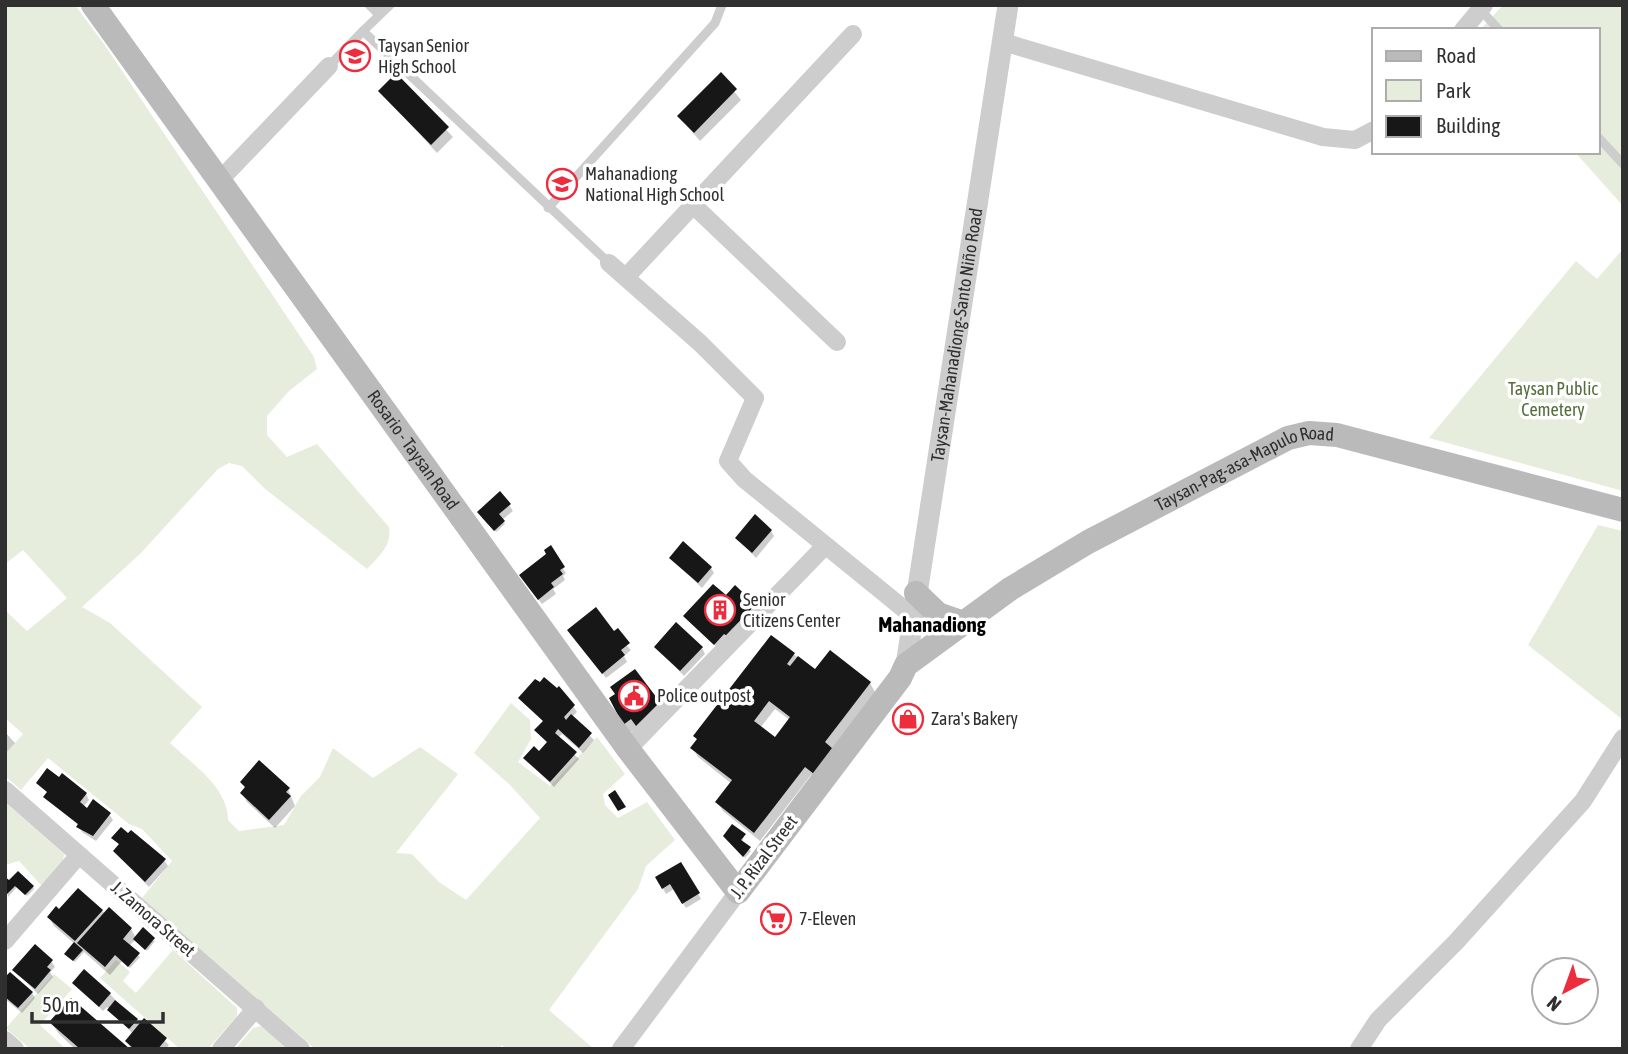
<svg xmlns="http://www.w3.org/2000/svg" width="1628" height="1054" viewBox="0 0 1628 1054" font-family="'Asap Condensed',sans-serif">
<rect width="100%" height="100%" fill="#fff"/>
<g fill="#e6eddd">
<path d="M5,5H75L104,44L314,357L317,369L289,391L267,416V435L287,457L317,444L389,527C392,546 379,556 367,569L264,488L242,466L229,463L218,469L140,554L82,607L110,623L202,707L170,743C192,764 228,787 228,820L239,831L284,825L301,796L320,777L333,748L373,778L420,747L458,774L396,853L412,854L439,882L466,900L540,818L509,784L474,753L511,703L530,720L531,739L518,762L550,786L597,737L625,774L603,794L605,805L618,818L647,802L675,840L646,866L638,889L549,1010L594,1049H506L502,1045L499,1049H315L142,898L172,861L142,829L129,824L48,758L21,790L5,776V754L23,734L5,718V614L7,612L27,631L67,598L23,550L5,564Z"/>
<path d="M1503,5H1623V206L1575,152H1598V30H1480Z"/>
<path d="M1623,249V491L1429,438L1576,261L1597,279Z"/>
<path d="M1598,525L1623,531V720L1528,645Z"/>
<path d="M5,802L64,854L63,861L42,886L19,861L5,865Z"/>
<path d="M173,950L237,1008V1016L208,1049H180L100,978L116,960L130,972L123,981L136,993Z"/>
<path d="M54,974L72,989L40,1025L66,1049H30L6,1028Z"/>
<path d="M261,1026L265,1029L288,1049H235L253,1028Z"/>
</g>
<g fill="#0003" fill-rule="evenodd">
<path d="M363,5H388L376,18Z"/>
<path d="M721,75L741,100L700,141L679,116Z"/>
<path d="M396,76L453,137L437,153L380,91Z"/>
<path d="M509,505L513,511L502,520L505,524L496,532L482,518Z"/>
<path d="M771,531L774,536L756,558L737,538Z"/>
<path d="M550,548L566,573L563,576L565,580L553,589L556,594L542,604L524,581L548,555Z"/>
<path d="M671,558L711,568L714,573L702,588Z"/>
<path d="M687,619L726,635L716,646Z"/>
<path d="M614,633L631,650L624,656L627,662L606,678L573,636Z"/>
<path d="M772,637L816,672L870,683L875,692L820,782L811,775L760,841L723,811L717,802L732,784L698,757L693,748L698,741L695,736ZM775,709L790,720L775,739L760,728Z"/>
<path d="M656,647L702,648L705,654L684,676Z"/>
<path d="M520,698L573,706L577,712L572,717L594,740L583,753L562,734L558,738L579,759L554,787L525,758L539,753L548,743L536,730L544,722Z"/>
<path d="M658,703L663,712L630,733L622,723Z"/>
<path d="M5,732L15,743L5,754Z"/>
<path d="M242,782L288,789L295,806L275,828L247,802L242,793L246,789Z"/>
<path d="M86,794L89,800L83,807L109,814L113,820L96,841L82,832L77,824L45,797Z"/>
<path d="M744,836L742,843L751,851L745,858L726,838Z"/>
<path d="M115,841L164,860L168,866L149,887L119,856L115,851L120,845Z"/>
<path d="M681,864L701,899L686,908L674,889L666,894L657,878Z"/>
<path d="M5,880L33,887L34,889L27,896L17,887L8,897Z"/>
<path d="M59,911H102L131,929L136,938L155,941L147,951L135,940L129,946L140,957L130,968L122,961L110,975L84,952L75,962L67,956L75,944L54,926L49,917Z"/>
<path d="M51,961L55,967L50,972L53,977L38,994L14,970Z"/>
<path d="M5,980L32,993L35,998L22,1013L5,999Z"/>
<path d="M74,983L110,994L140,1026L145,1021L169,1045L166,1049H131L127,1041L133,1034L107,1007L103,1011Z"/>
<path d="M51,1022L127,1049H75L59,1034Z"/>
</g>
<g fill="#171717" fill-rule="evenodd">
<path d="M721,72L737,89L694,133L677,116Z"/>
<path d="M396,73L449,127L431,145L378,91Z"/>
<path d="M500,491L511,504L499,514L505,521L494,531L477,512Z"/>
<path d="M755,514L772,530L752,553L735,538Z"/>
<path d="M683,541L712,567L698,583L669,558Z"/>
<path d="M551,545L565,567L560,570L563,574L551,583L554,587L538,600L519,575L546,554L544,550Z"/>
<path d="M713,584L726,595L735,585L756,605L727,636L724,634L714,645L683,616Z"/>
<path d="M596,607L614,631L618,628L630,643L621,650L625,655L602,674L567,630Z"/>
<path d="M676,622L703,647L680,671L654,647Z"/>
<path d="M771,635L795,653L787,664L790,666L798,656L815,669L830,650L871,682L825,742L833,749L814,774L805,767L754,833L715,802L732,780L690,748L697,739L693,736ZM769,701L790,717L775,737L754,721Z"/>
<path d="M635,669L660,702L636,726L631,719L623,725L609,698L615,694L610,687Z"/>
<path d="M544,677L557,688L559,686L575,705L564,717L566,720L571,714L592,733L579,748L558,729L555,733L577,752L550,782L523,758L534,746L539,751L547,742L534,730L543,721L518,698L535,679L540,682Z"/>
<path d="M259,760L290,788L286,792L291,796L269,820L240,793L245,787L240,782Z"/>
<path d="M47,768L59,777L62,773L87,793L80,802L87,808L93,799L111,813L93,836L76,827L78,824L43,797L47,792L36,783Z"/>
<path d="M615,790L626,807L618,811L608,795Z"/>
<path d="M732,824L746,834L741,840L751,847L743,857L723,836Z"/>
<path d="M121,827L128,833L131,830L166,859L145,882L113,851L119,844L111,838Z"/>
<path d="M681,862L700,893L682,904L670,884L662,889L655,877Z"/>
<path d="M18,871L34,886L25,895L15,886L5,896V877L9,880Z"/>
<path d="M78,888L103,910L75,941L47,917L56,906L59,909Z"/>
<path d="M109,907L132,928L123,939L140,953L128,967L115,955L105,967L77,943Z"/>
<path d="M143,927L155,938L145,950L133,939Z"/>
<path d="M74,942L83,950L73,961L64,954Z"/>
<path d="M35,944L53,960L47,967L51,970L35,989L12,970Z"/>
<path d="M84,969L111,993L99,1007L72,983Z"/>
<path d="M10,972L33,992L18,1008L5,997V977Z"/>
<path d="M71,998L130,1049H80L49,1022Z"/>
<path d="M115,1000L138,1019L129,1029L107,1010Z"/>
<path d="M144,1018L167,1038L158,1049H134L125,1041Z"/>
</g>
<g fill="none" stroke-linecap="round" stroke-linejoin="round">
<g stroke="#cdcdcd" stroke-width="9">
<path d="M1480,9L1499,30"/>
<path d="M363,31L390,5"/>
<path d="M329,66L363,31L609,263"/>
<path d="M1598,137L1623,164"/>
<path d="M548,208L715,23L722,5"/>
</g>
<g stroke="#cdcdcd" stroke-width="18">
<path d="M1463,30L1484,5"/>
<path d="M1003,42L1323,137L1355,140L1374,130"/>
<path d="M219,181L329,66"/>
<path d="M692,204L837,342"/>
<path d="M609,263L700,343L755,398L728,461L744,479L915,618"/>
<path d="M626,277L853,34"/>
<path d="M628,749L825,546"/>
<path d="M5,790L301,1049"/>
<path d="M5,941L79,855"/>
<path d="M5,1040L15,1049"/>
<path d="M221,1049L256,1008"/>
<path d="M621,1049L738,892"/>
<path d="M1359,1049L1378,1020L1456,942L1583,801L1623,738"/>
</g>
<path stroke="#cdcdcd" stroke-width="21" id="s1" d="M906,665L1008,5"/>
<g stroke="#bababa" stroke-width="24">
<path id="s2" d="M93,5L628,749L738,892L900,678L906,665L1010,589L1088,542L1288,438L1309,433L1337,435L1623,510"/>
<path d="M916,593L938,614L964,623"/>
</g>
</g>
<defs>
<g id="school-ring" transform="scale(1.575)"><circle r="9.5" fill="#fff" stroke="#ec2d3e" stroke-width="1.5"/><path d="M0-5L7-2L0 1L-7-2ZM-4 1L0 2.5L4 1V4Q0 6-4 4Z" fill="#ec2d3e"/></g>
<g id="building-ring" transform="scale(1.575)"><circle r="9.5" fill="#fff" stroke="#ec2d3e" stroke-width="1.5"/><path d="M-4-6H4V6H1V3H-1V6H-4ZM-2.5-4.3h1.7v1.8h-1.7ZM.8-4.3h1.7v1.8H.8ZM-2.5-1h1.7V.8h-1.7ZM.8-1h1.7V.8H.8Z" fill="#ec2d3e"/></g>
<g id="civic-ring" transform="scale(1.575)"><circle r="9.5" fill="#fff" stroke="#ec2d3e" stroke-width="1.5"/><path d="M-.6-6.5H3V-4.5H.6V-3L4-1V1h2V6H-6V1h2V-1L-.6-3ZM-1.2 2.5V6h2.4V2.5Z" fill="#ec2d3e"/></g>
<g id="shop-ring" transform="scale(1.575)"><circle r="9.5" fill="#fff" stroke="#ec2d3e" stroke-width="1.5"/><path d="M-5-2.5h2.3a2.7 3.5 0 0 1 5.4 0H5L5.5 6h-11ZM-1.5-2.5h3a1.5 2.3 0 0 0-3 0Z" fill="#ec2d3e"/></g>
<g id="supermarket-ring" transform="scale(1.575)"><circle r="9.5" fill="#fff" stroke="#ec2d3e" stroke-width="1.5"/><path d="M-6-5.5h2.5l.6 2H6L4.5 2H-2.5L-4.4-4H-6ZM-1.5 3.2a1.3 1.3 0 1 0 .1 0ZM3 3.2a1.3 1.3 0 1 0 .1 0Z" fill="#ec2d3e"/></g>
</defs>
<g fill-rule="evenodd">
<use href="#school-ring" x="355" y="56"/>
<use href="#school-ring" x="562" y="184"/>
<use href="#building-ring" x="720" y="610"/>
<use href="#civic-ring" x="634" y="696"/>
<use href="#shop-ring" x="908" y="719"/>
<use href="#supermarket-ring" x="776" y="919"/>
</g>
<g text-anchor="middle" stroke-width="7" stroke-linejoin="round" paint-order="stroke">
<g font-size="18" fill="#303030" stroke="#fff" text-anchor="start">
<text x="378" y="52">Taysan Senior<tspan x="378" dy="21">High School</tspan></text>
<text x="585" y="180">Mahanadiong<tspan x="585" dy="21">National High School</tspan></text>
<text x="743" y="606">Senior<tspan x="743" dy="21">Citizens Center</tspan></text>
<text x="657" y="702">Police outpost</text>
<text x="931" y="725">Zara's Bakery</text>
<text x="799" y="925">7-Eleven</text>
</g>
<g font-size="18" fill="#303030" stroke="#fff">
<text dy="6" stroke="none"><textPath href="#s1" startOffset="334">Taysan-Mahanadiong-Santo Niño Road</textPath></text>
<text dy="6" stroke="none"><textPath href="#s2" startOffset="548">Rosario - Taysan Road</textPath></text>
<text dy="6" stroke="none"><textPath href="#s2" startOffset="1774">Taysan-Pag-asa-Mapulo Road</textPath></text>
<text transform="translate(764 857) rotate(-53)" y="6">J. P. Rizal Street</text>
<text transform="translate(153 919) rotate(41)" y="6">J. Zamora Street</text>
</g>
<g font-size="18" fill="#536d3b" stroke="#fff">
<text x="1553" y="395">Taysan Public<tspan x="1553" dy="21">Cemetery</tspan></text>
</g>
<g font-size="21" font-weight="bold" fill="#000" stroke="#fff">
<text x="932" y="632">Mahanadiong</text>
</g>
</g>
<rect width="1628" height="1054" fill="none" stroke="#303030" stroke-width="14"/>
<rect x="1372" y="28" width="228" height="126" fill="#ffffff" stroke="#acacac" stroke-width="2"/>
<rect x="1386" y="51" width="35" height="10" fill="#bababa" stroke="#acacac" stroke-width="2"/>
<text x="1436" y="63" font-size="21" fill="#303030">Road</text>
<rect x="1386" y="80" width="35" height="21" fill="#e6eddd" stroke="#acacac" stroke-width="2"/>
<text x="1436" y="98" font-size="21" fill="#303030">Park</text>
<rect x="1386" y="116" width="35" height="21" fill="#171717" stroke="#acacac" stroke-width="2"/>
<text x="1436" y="133" font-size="21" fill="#303030">Building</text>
<g transform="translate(1565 991) rotate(221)"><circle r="33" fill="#ffffff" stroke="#acacac" stroke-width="2"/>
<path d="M0-5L12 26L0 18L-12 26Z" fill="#ec2d3e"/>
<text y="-10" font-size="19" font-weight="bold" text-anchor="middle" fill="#303030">N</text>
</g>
<path d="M32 1012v10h131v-10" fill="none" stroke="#303030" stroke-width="3.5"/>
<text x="42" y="1012" font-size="21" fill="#303030" stroke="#ffffff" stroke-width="5" paint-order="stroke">50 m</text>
</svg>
